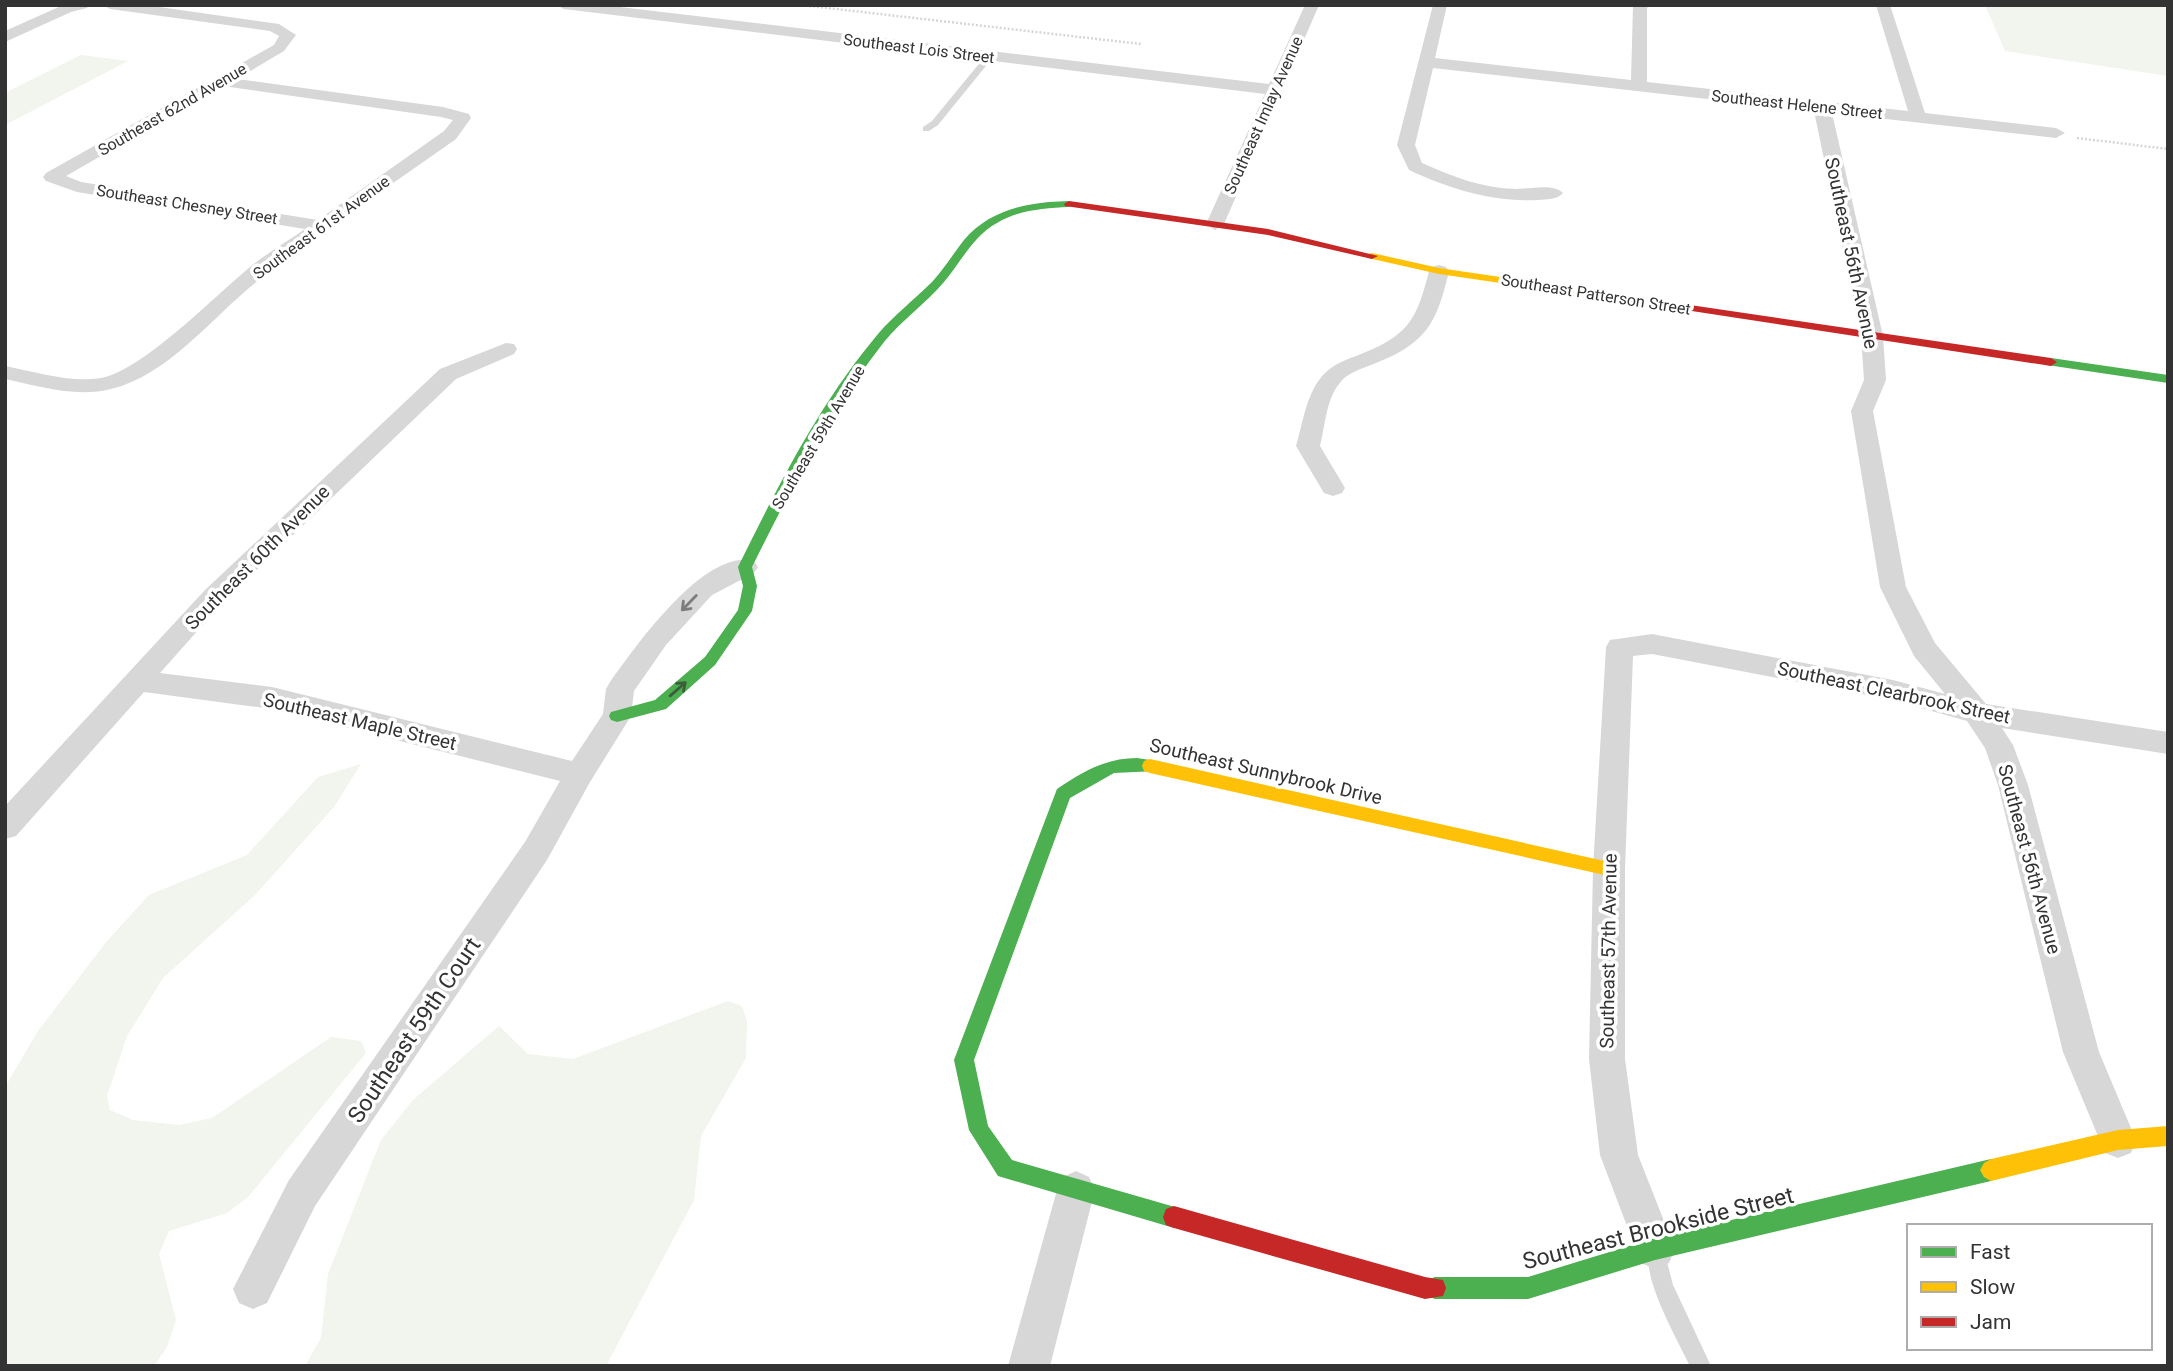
<svg xmlns="http://www.w3.org/2000/svg" width="2173" height="1371" viewBox="0 0 2173 1371" font-family="Roboto,sans-serif">
<rect width="100%" height="100%" fill="#fff"/>
<g fill="#f1f5ed">
<path d="M1985,5H2168V76L2005,51Z"/>
<path d="M81,55L128,61L5,125V93Z"/>
<path d="M361,764L334,807L255,895L163,978L127,1036L107,1096L110,1110L133,1120L179,1125L212,1118L331,1037L361,1041L366,1053L248,1197L227,1213L169,1231L159,1254L176,1320L167,1347L154,1366H5V1087L38,1031L107,941L149,895L247,855L318,777Z"/>
<path d="M728,1001L742,1006L747,1021L746,1058L701,1136L694,1200L606,1366H305L321,1338L328,1274L381,1140L413,1100L499,1026L528,1054L573,1059Z"/>
</g>
<g fill="none" stroke-linecap="round" stroke-linejoin="round">
<g stroke="#d6d6d6" stroke-width="2.5" stroke-dasharray="2 2" stroke-linecap="butt">
<path d="M801,5L1141,44"/>
<path d="M2077,138L2168,149"/>
</g>
<g fill="#d7d7d7" fill-rule="evenodd">
<path d="M987,54L994,56L938,125L929,131H923V127L932,121Z"/>
<path d="M1657,1247L1664,1250L1673,1285L1711,1366H1690C1678,1341 1640,1275 1650,1250Z"/>
</g>
<g fill="#d7d7d7" fill-rule="evenodd">
<path d="M89,5L87,8L71,12L5,42V31L61,6Z"/>
<path d="M103,5H145L279,24L296,35L284,51L237,79L443,107L469,114L471,118L456,139C391,185 323,230 260,279C213,315 171,374 111,389C77,398 38,386 5,379V366C36,372 70,383 101,378C141,371 211,300 243,273C262,256 285,243 305,229L77,192L46,181L43,177L46,173L274,45L279,36L270,31L110,9ZM223,86L441,117L453,120L444,131L318,220L81,182L66,176Z"/>
<path d="M557,5H603L1269,84L1305,5H1319L1224,224L1215,230L1206,224L1265,94L564,9Z"/>
<path d="M1433,5H1447L1435,58L1631,80L1633,6L1650,5L1647,8V82L1908,111L1876,5H1890L1925,113L2056,128L2065,133L2056,138L1832,113L1883,336L1886,380L1873,411L1906,587L1935,643L1986,704L2168,732V754L2002,728L2013,745L2028,785L2099,1052L2136,1140L2131,1153L2118,1158L2105,1153L2063,1052L1998,785L1985,748L1967,721L1893,700L1652,654L1633,656L1625,869V1059L1638,1155L1675,1249L1669,1263L1655,1269L1641,1263L1600,1155L1589,1059L1593,869L1606,647L1610,640L1652,634L1893,680L1945,694L1914,656L1880,587L1851,411L1864,380L1861,336L1814,111L1433,68L1415,145L1422,163C1453,177 1482,188 1516,189C1529,189 1554,183 1563,193C1557,200 1547,199 1538,200C1491,202 1450,189 1409,170L1397,145Z"/>
<path d="M1439,265L1446,267L1449,271C1437,322 1427,343 1376,363C1364,368 1347,372 1339,384C1326,400 1325,427 1320,446L1345,488L1342,493L1333,496L1324,493L1296,446C1303,423 1306,394 1323,375C1333,364 1348,359 1361,354C1409,335 1417,319 1429,271L1432,267Z"/>
<path d="M506,343L514,344L517,349L514,354L456,379L223,602L160,673L272,687L572,761L603,714L606,689L610,682C635,647 705,547 754,561L758,567L754,573L712,595L666,645L634,691L631,716L590,782L547,860L315,1206L267,1303L253,1309L239,1303L233,1289L289,1180L525,842L560,781L272,709L144,692L16,836L5,839V806L205,590L440,369Z"/>
<path d="M1076,1171L1089,1177L1095,1190L1050,1366H1008L1057,1190L1063,1177Z"/>
</g>
<g fill="#4caf50" fill-rule="evenodd">
<path d="M1049,202L1069,201L1074,204L1069,207C1044,208 1019,210 997,223C973,236 961,262 944,282C926,303 902,320 884,342C830,411 791,489 752,567L757,586L752,611L715,665L666,709L617,722L611,720L609,716L611,712L655,700L705,657L738,610L743,586L738,567C778,486 819,404 878,334C894,315 914,300 932,282C944,269 953,254 964,240C986,214 1017,205 1049,202Z"/>
<path d="M2051,358L2168,375V383L2047,365V359Z"/>
<path d="M1137,758L1156,761L1158,766L1156,771L1114,773L1070,798L974,1060L988,1126L1012,1160L1182,1209L1185,1217L1182,1225L1174,1228L998,1176L969,1130L954,1060L1057,789C1082,772 1106,758 1137,758Z"/>
<path d="M1991,1159L1998,1163L2002,1170L1998,1177L1991,1181L1655,1260L1528,1299H1435L1427,1296L1424,1288L1427,1280L1435,1277H1528L1655,1238Z"/>
</g>
<g fill="#ffc107" fill-rule="evenodd">
<path d="M1372,253L1439,268L1663,301L1669,304L1663,307L1439,274L1368,258V254Z"/>
<path d="M1150,759L1609,862L1615,864L1618,869L1615,874L1609,876L1150,773L1144,771L1142,766L1144,761Z"/>
<path d="M2168,1126V1146L2118,1150L1991,1181L1984,1177L1980,1170L1984,1163L1991,1159L2118,1130Z"/>
</g>
<g fill="#c62828" fill-rule="evenodd">
<path d="M1069,201L1268,229L1378,256L1372,259L1268,235L1065,206L1064,204Z"/>
<path d="M1663,301L2051,358L2057,362L2051,366L1659,306L1657,304Z"/>
<path d="M1174,1206L1425,1277L1443,1280L1446,1288L1443,1296L1425,1299L1174,1228L1166,1225L1163,1217L1166,1209Z"/>
</g>
</g>
<defs><path id="oneway-shaft" d="M-6 0H5M1.5-3L5.5 0L1.5 3" fill="none" stroke-width="1.6" stroke-linecap="round" stroke-linejoin="round" transform="scale(1.75)"/></defs>
<use stroke="#7d7d7d" href="#oneway-shaft" transform="translate(689 603) rotate(134)"/>
<use stroke="#3c5e3d" href="#oneway-shaft" transform="translate(678 689) rotate(-41)"/>
<g text-anchor="middle" stroke-width="7" stroke-linejoin="round" paint-order="stroke">
<g font-size="16" fill="#333" stroke="#fff">
<text transform="translate(919 48) rotate(7)" y="6">Southeast Lois Street</text>
<text transform="translate(1797 104) rotate(6)" y="6">Southeast Helene Street</text>
<text transform="translate(172 109) rotate(-30)" y="6">Southeast 62nd Avenue</text>
<text transform="translate(1263 115) rotate(-66)" y="6">Southeast Imlay Avenue</text>
<text transform="translate(187 204) rotate(9)" y="6">Southeast Chesney Street</text>
<text transform="translate(321 227) rotate(-36)" y="6">Southeast 61st Avenue</text>
<text transform="translate(1596 294) rotate(9)" y="6">Southeast Patterson Street</text>
<text transform="translate(818 437) rotate(-59)" y="6">Southeast 59th Avenue</text>
</g>
<g font-size="19" fill="#333" stroke="#fff">
<text transform="translate(1852 253) rotate(78)" y="7">Southeast 56th Avenue</text>
<text transform="translate(257 557) rotate(-45)" y="7">Southeast 60th Avenue</text>
<text transform="translate(1894 692) rotate(12)" y="7">Southeast Clearbrook Street</text>
<text transform="translate(360 721) rotate(13)" y="7">Southeast Maple Street</text>
<text transform="translate(1266 771) rotate(13)" y="7">Southeast Sunnybrook Drive</text>
<text transform="translate(2030 859) rotate(75)" y="7">Southeast 56th Avenue</text>
<text transform="translate(1608 951) rotate(-89)" y="7">Southeast 57th Avenue</text>
</g>
<g font-size="23" fill="#333" stroke="#fff">
<text transform="translate(414 1030) rotate(-56)" y="8">Southeast 59th Court</text>
<text transform="translate(1658 1228) rotate(-14)" y="8">Southeast Brookside Street</text>
</g>
</g>
<rect width="2173" height="1371" fill="none" stroke="#333333" stroke-width="14"/>
<rect x="1907" y="1224" width="245" height="126" fill="#ffffff" stroke="#adadad" stroke-width="2"/>
<rect x="1921" y="1247" width="35" height="10" fill="#4caf50" stroke="#adadad" stroke-width="2"/>
<text x="1970" y="1259" font-size="21" fill="#333333">Fast</text>
<rect x="1921" y="1282" width="35" height="10" fill="#ffc107" stroke="#adadad" stroke-width="2"/>
<text x="1970" y="1294" font-size="21" fill="#333333">Slow</text>
<rect x="1921" y="1317" width="35" height="10" fill="#c62828" stroke="#adadad" stroke-width="2"/>
<text x="1970" y="1329" font-size="21" fill="#333333">Jam</text>
</svg>
